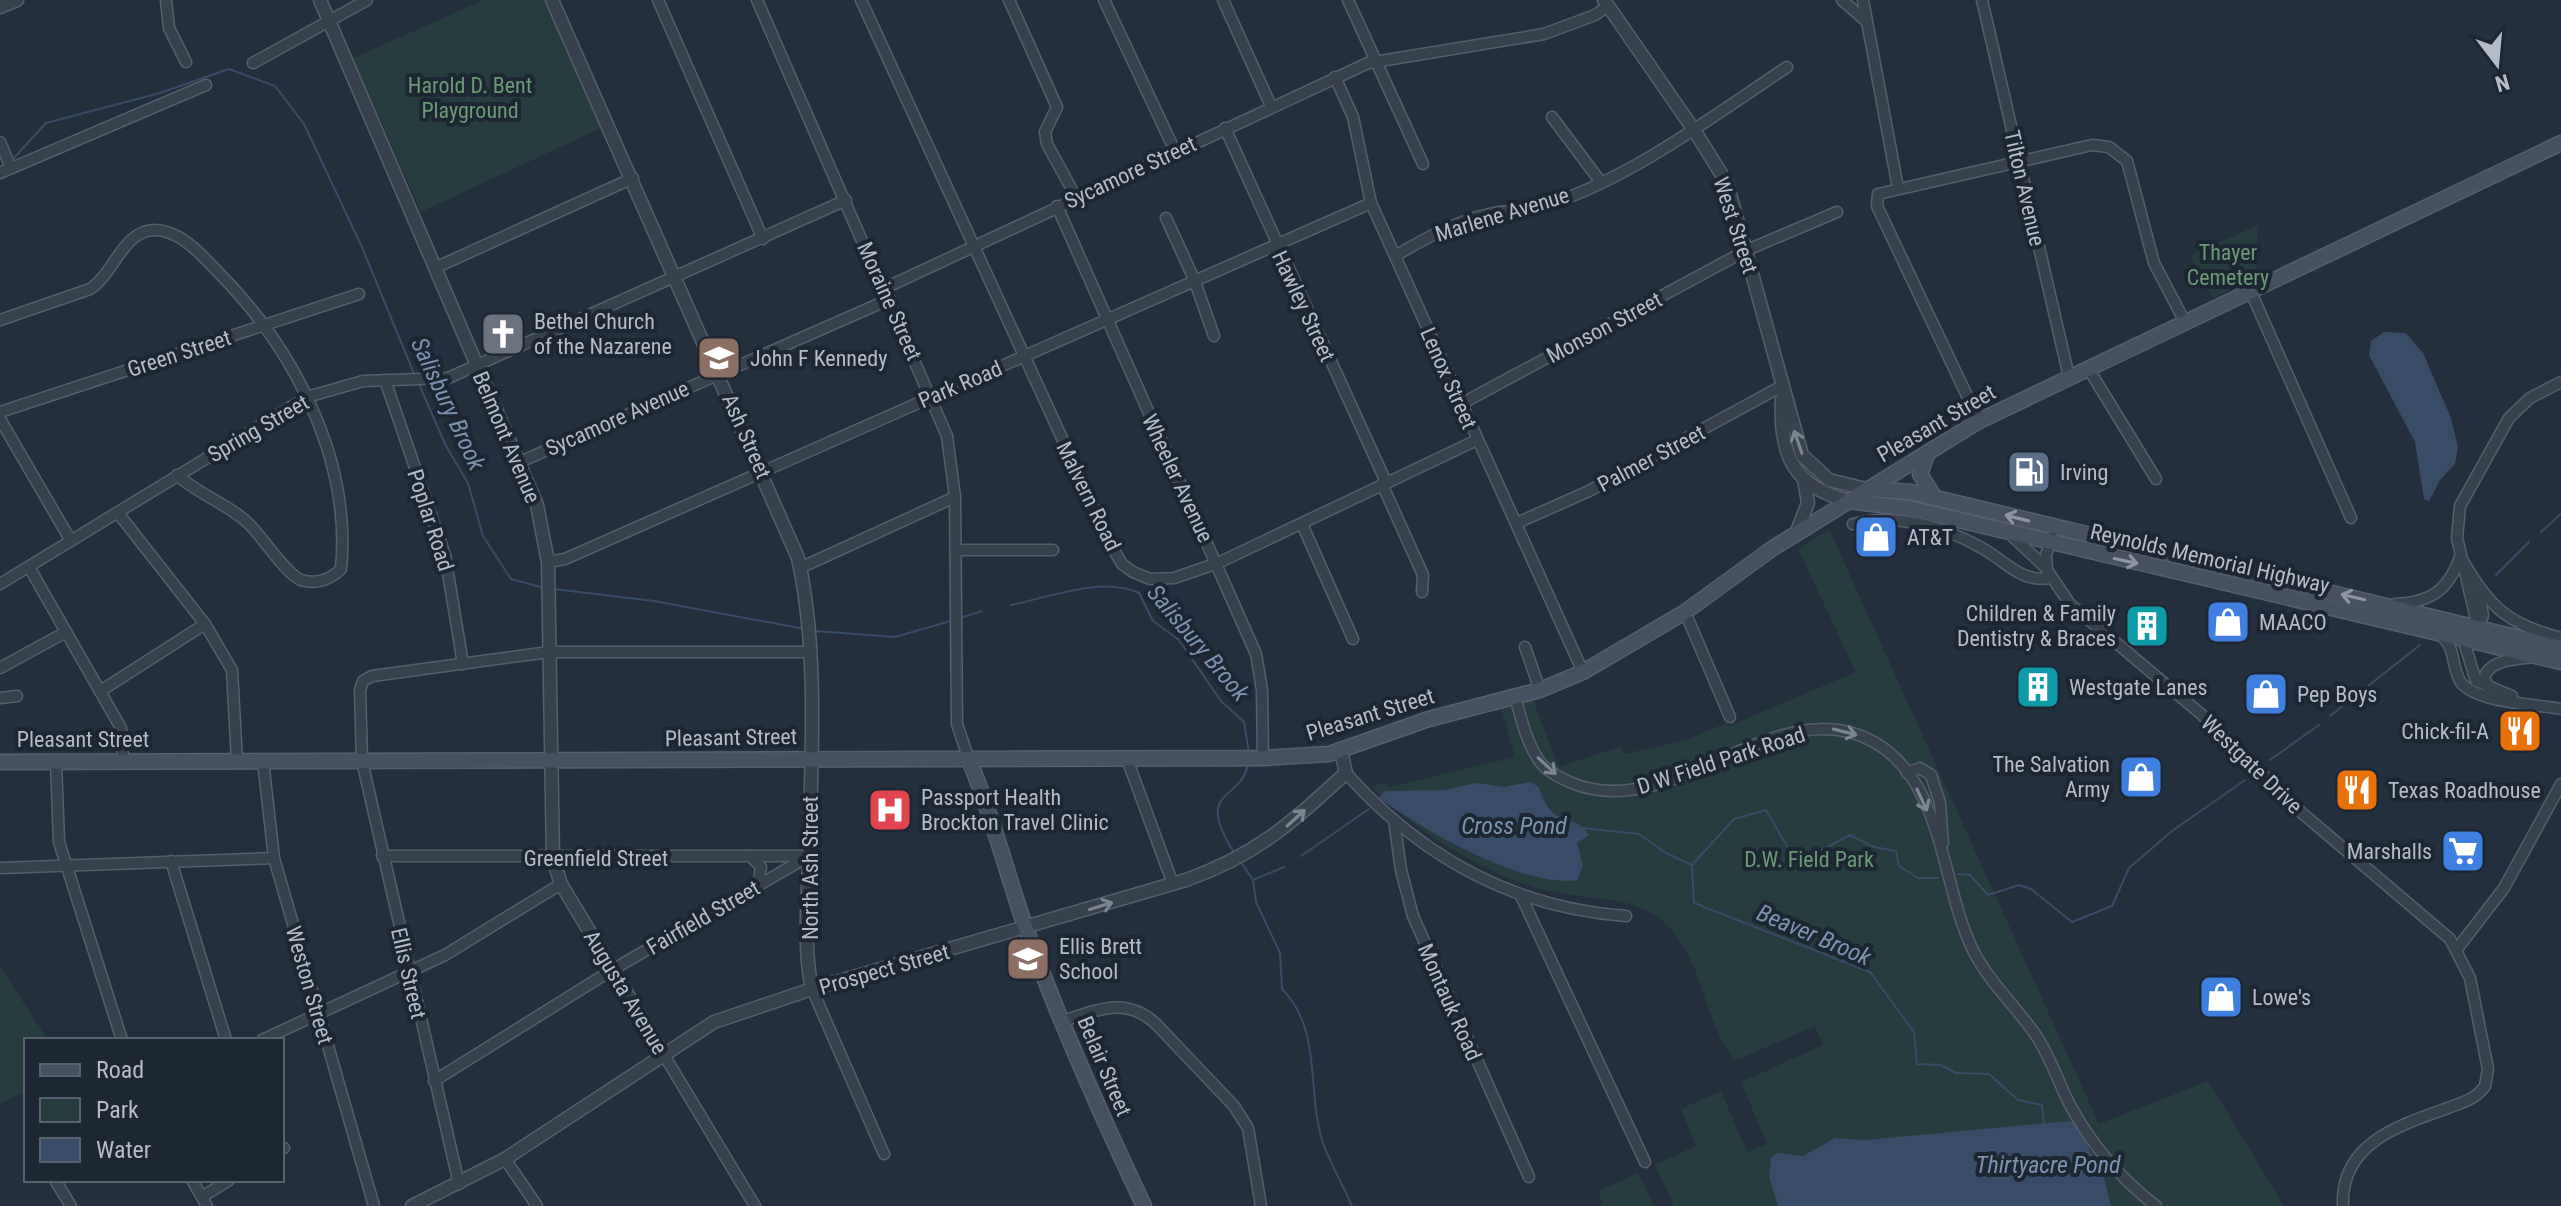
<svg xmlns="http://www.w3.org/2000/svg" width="2561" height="1206" viewBox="0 0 2561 1206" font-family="'Roboto Condensed',sans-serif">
<rect width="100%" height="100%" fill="#242f3e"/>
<g fill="#263c3f">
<path d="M484,0H545L601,128L421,212L353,58Z"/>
<path d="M2258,225L2256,277L2213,298L2190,256Z"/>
<path d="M1829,529L2099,1124L2208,1081L2284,1206H1674L1655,1165L1696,1146L1681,1109L1721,1091L1747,1152L1767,1144L1741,1082L1823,1045L1815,1026L1739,1059L1733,1058C1703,1019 1703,958 1665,923C1633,893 1583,901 1543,890C1487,875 1412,829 1372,787L1384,782L1390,787L1515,757L1501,708L1533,700L1559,767L1620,747L1624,754L1686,740L1727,723L1729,726L1856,672L1798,549Z"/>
<path d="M0,967L48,1040H26V1091L0,1104Z"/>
<path d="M1638,1173L1654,1206H1604L1598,1191Z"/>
</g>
<g fill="#394c67">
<path d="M2384,332L2406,333L2423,353L2451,418L2458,447L2455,464L2440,480L2429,501L2424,499L2415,442L2369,355L2371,341Z"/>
<path d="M1530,782L1539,787C1552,831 1574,811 1589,835L1577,843L1583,866L1577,880C1525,889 1421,829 1379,798L1385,791L1444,790L1477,783L1504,787Z"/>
<path d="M2070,1121L2075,1123L2103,1174L2111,1206H1778L1769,1177L1771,1158L1777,1153L1803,1156L1835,1138L1865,1140Z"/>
</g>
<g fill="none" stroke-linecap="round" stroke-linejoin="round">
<g stroke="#394c67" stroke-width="2">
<path d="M13,159L46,123L160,93L229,69L275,86L304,124L361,245L415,376"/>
<path d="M418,382L446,446L468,483L483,536L511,579L544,588"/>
<path d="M2541,532L2561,514"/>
<path d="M2496,575L2529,542"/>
<path d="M554,589L654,601L805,629"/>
<path d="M1011,605C1050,597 1102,576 1139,593L1153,621L1179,640L1221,701L1244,722L1249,753"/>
<path d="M960,618L982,611"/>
<path d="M815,631L895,637L954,620"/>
<path d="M2330,716L2420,645"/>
<path d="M2270,760L2319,725"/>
<path d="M1583,828L1639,834L1666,853L1692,865L1694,903L1870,972L1914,1032L1917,1064L1941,1065L1956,1073L1989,1074L2018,1100L2042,1105L2044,1125"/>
<path d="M1235,854C1192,786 1242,803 1248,763"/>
<path d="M1301,856L1369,809"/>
<path d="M1241,862L1253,880L1284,867"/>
<path d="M1692,865L1734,819L1766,810L1788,848L1797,857H1808L1850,835L1874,847L1896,851L1899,866L1918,878H1938"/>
<path d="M1958,874L1970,875L1988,895L2019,885L2031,889L2072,922L2112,906L2129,868L2172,831L2245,780"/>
<path d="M1253,880L1256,902L1280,953L1282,989C1323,1030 1306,1092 1323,1143C1331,1165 1343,1185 1352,1206"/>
</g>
<g stroke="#565f6c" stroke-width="13">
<g id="minor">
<path d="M166,0L169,28L186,62"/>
<path d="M658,0L763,239"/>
<path d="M757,0L947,436L955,497L957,724L969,760"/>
<path d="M861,0L1111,545L1122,564L1133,572L1150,579L1174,578L1218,563L1477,440"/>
<path d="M1009,0L1057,107L1045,132L1047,144L1076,197"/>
<path d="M1104,0L1175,151"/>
<path d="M1223,0L1271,106"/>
<path d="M1348,0L1423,164"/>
<path d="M1842,0L1866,21"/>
<path d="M1863,0L1898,188"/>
<path d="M1982,0L2069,377"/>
<path d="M253,63L367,0"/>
<path d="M1335,77L1353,117L1371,203L1583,672"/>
<path d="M1552,117L1600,181"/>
<path d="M1225,128L1386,482"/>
<path d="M0,142L11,168"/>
<path d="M0,173L206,85"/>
<path d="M1057,206L1256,654L1262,690L1263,758"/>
<path d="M1166,218L1194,279L1214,336"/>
<path d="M1395,256C1424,239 1456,221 1489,214C1509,210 1530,210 1549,204C1628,180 1718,113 1787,67"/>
<path d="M437,267L633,178"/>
<path d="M885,288L1368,63L1544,34L1595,15L1608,6"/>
<path d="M2250,290L2351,518"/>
<path d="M0,320L90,289C114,274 123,230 155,230C179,230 200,253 215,269C292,345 352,458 341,569C331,579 316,585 301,580C286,574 263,538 250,525C229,504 199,495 177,475"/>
<path d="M2088,368L2156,479"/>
<path d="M385,380L445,555L463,664"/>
<path d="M1461,404L1747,250L1837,212"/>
<path d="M0,412L359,294"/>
<path d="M0,419L71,541"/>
<path d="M1979,421L1877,206L1878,194L2092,145L2109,147L2127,161L2154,263L2185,322"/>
<path d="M520,462L890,299"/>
<path d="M1382,484L1423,575L1422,592"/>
<path d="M118,513L205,624L232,670L237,761"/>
<path d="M1517,523L1589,491L1782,386"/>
<path d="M1302,524L1353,639"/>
<path d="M1853,524C1894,513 1943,526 1980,547C2005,560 2020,583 2050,578"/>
<path d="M2011,535L2046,568"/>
<path d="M2052,537L2046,555L2047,570L2070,604L2201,714L2302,813L2450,939L2470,978L2488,1069L2485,1086C2476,1099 2463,1102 2448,1108C2400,1125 2340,1143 2343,1206"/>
<path d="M956,550H1053"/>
<path d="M2463,561C2489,607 2509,625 2561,638"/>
<path d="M548,562L565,559L1371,203"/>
<path d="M29,567L121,728L123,761"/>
<path d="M800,568L955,497"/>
<path d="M0,584L307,397L363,381L448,378L846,200"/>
<path d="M2395,604C2431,602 2448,591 2460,557"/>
<path d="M1685,612L1730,717"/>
<path d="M2476,629L2483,616L2479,591"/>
<path d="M2479,632L2457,538L2460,506L2509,418L2530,398L2561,382"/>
<path d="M2462,635L2476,681L2512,696"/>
<path d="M2442,636C2456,650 2451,664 2460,681C2474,703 2536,704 2561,709"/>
<path d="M1525,647L1540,690"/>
<path d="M0,668L66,632"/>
<path d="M2489,688L2484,678C2490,659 2515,660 2532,657"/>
<path d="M102,690L205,624"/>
<path d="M1515,697C1521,717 1526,741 1538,759C1545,771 1560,778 1572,783C1674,825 1776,687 1874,742C1943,781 1941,881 1971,946C1986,979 2014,1004 2035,1034C2050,1055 2058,1082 2070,1105C2091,1144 2121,1179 2156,1206"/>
<path d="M0,698L17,696"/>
<path d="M1127,759L1173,884"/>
<path d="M263,761L274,858L374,1206"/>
<path d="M56,762L59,842L122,1040"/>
<path d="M1346,773C1421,857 1514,908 1626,916"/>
<path d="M1907,773L1920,768L1931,775L1940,803L1943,843"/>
<path d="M1394,820L1401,870L1413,916L1529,1177"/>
<path d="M382,856H807"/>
<path d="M750,856L761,867L758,885"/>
<path d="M171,861L226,1040"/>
<path d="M0,868L274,858"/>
<path d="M1521,896L1645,1162"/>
<path d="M2457,949L2504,888L2561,784"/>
<path d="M812,989L884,1154"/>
<path d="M1063,1021C1098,1010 1126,996 1156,1024L1234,1106L1248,1128L1261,1206"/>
<path d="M262,1040L445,955L561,884"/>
<path d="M664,1055L755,1206"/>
<path d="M434,1081L612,970L809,856"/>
<path d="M282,1148H284"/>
<path d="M505,1159L537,1206"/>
<path d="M55,1180L71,1206"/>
<path d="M192,1180L207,1206"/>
<path d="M459,1184L362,761L360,690L363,681L372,676L549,652H809"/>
<path d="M202,1197L229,1180"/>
</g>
</g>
<g stroke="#565f6c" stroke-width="15">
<g id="tertiary">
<path d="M320,0L537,505L548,562L553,859L561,884L664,1055"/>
<path d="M552,0L798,558C819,650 811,765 809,859C808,901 803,948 812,989"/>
<path d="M1604,0L1694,130L1727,183L1802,455L1829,480L1866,489"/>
<path d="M0,7L17,0"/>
<path d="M1782,399C1779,454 1793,487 1849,501"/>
<path d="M1796,534L1808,503L1804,479"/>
<path d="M412,1206L505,1159L714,1022L812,989L1186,880C1257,855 1291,823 1346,773L1341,751"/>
</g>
</g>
<g stroke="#565f6c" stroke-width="17">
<g id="secondary">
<path d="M1928,452L1920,474L1935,498"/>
<path d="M1867,489L1911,492L2561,648"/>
<path d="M1849,501L1912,509L2561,662"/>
<path d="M969,760C992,814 1006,871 1025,926C1059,1022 1101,1115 1144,1206"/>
<path d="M0,762L1263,758L1329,754L1429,719L1540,690L1583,672L1685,612L1773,548L1979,421L2561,143"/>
</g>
</g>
<use href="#minor" stroke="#38414e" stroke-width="10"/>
<use href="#tertiary" stroke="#38414e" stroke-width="12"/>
<use href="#secondary" stroke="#465061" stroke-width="14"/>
</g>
<defs><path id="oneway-shaft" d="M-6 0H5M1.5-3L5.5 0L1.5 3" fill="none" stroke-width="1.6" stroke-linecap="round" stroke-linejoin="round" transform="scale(2)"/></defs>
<g stroke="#7c8592">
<use href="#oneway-shaft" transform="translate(1798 442) rotate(-109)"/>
<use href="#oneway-shaft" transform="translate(1845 732) rotate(14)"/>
<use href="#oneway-shaft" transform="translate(1547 766) rotate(43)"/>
<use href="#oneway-shaft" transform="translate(1922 800) rotate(65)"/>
<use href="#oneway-shaft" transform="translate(1296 818) rotate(-42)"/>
<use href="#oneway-shaft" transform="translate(1101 906) rotate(-17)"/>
</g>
<g stroke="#8e96a5">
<use href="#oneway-shaft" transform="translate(2017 518) rotate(-166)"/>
<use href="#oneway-shaft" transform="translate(2126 561) rotate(12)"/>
<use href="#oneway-shaft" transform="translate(2353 597) rotate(-167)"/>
</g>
<defs>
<g id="church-square" transform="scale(2.3)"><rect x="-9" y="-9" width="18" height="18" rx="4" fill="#6b7280" stroke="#1d2633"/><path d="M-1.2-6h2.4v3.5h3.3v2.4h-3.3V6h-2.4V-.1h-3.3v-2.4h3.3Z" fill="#fff"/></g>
<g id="school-square" transform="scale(2.3)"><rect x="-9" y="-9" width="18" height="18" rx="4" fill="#8d6e63" stroke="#1d2633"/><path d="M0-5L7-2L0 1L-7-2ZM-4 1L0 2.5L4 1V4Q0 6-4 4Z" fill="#fff"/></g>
<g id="fuel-square" transform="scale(2.3)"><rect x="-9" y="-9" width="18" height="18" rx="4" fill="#5c6f8a" stroke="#1d2633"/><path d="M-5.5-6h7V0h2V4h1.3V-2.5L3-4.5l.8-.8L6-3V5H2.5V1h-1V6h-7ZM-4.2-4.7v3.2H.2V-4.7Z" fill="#fff"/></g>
<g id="shop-square" transform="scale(2.3)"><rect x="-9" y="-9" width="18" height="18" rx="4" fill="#3f7fe0" stroke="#1d2633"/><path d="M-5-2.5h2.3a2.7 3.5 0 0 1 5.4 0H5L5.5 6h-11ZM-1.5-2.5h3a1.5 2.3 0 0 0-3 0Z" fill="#fff"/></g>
<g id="building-square" transform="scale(2.3)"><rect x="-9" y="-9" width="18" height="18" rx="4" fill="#0f9aa8" stroke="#1d2633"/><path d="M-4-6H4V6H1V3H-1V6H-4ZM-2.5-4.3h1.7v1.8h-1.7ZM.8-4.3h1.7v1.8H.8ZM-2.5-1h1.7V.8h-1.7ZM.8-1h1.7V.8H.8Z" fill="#fff"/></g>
<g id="restaurant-square" transform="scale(2.3)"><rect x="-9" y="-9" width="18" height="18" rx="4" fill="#e8710a" stroke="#1d2633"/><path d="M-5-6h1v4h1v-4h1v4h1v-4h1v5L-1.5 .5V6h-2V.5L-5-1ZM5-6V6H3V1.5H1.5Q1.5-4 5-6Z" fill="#fff"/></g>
<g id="hospital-square" transform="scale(2.3)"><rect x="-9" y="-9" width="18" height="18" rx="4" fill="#e0444e" stroke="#1d2633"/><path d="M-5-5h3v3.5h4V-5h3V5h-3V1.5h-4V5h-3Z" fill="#fff"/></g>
<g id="supermarket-square" transform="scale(2.3)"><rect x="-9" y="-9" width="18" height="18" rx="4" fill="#3f7fe0" stroke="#1d2633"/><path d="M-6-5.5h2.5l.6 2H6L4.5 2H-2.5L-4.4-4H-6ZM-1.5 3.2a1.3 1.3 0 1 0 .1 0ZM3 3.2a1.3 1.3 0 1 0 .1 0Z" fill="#fff"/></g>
</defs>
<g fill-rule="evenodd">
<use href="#church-square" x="503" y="334"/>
<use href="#school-square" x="719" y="358"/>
<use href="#fuel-square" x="2029" y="472"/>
<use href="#shop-square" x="1876" y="537"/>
<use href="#shop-square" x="2228" y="622"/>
<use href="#building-square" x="2147" y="626"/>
<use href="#building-square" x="2038" y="687"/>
<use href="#shop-square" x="2266" y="694"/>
<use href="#restaurant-square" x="2520" y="731"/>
<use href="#shop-square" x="2141" y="777"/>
<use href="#restaurant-square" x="2357" y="790"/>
<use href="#hospital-square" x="890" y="810"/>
<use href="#supermarket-square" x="2463" y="851"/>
<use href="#school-square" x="1028" y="959"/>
<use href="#shop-square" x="2221" y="997"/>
</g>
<g text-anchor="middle" stroke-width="8" stroke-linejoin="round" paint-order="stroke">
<g font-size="22" fill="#6b9a76" stroke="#1d2633">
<text x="470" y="93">Harold D. Bent<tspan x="470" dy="25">Playground</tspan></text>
<text x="2228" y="260">Thayer<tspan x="2228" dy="25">Cemetery</tspan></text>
<text x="1809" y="867">D.W. Field Park</text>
</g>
<g font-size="22" fill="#b4bcc9" stroke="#1d2633">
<text transform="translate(1130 172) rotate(-25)" y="8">Sycamore Street</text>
<text transform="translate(2025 188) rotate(77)" y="8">Tilton Avenue</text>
<text transform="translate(1502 214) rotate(-17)" y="8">Marlene Avenue</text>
<text transform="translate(1736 225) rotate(72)" y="8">West Street</text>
<text transform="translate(890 301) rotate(66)" y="8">Moraine Street</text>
<text transform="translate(1304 306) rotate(65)" y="8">Hawley Street</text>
<text transform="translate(1604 327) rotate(-28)" y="8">Monson Street</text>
<text transform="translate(179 353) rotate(-18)" y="8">Green Street</text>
<text transform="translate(1449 378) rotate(66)" y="8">Lenox Street</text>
<text transform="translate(960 384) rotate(-23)" y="8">Park Road</text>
<text transform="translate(617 418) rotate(-24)" y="8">Sycamore Avenue</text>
<text transform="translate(1936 423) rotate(-30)" y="8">Pleasant Street</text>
<text transform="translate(258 428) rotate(-30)" y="8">Spring Street</text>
<text transform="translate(747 436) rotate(66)" y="8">Ash Street</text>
<text transform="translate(507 437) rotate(67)" y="8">Belmont Avenue</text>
<text transform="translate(1651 458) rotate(-28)" y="8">Palmer Street</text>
<text transform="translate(1178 478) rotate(65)" y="8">Wheeler Avenue</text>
<text transform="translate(1089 496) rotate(64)" y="8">Malvern Road</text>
<text transform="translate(431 520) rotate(72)" y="8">Poplar Road</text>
<text transform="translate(2210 558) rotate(13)" y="8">Reynolds Memorial Highway</text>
<text transform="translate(1370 714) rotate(-17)" y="8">Pleasant Street</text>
<text transform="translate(731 737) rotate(-1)" y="8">Pleasant Street</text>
<text x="83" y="747">Pleasant Street</text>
<text transform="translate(1721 760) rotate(-18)" y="8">D W Field Park Road</text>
<text transform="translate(2252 764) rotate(44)" y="8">Westgate Drive</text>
<text x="596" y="866">Greenfield Street</text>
<text transform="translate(810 868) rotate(-90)" y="8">North Ash Street</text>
<text transform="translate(703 917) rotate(-30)" y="8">Fairfield Street</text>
<text transform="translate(884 969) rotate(-16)" y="8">Prospect Street</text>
<text transform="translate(409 973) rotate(77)" y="8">Ellis Street</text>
<text transform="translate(310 985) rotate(74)" y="8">Weston Street</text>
<text transform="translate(626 992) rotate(59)" y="8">Augusta Avenue</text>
<text transform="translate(1450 1002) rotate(66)" y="8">Montauk Road</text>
<text transform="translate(1105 1066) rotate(67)" y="8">Belair Street</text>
</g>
<g font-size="22" fill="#b4bcc9" stroke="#1d2633" text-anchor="start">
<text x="534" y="329">Bethel Church<tspan x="534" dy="25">of the Nazarene</tspan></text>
<text x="750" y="366">John F Kennedy</text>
<text x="2060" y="480">Irving</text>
<text x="1907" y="545">AT&amp;T</text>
<text x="2116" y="621" text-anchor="end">Children &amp; Family<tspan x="2116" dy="25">Dentistry &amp; Braces</tspan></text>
<text x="2259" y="630">MAACO</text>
<text x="2069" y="695">Westgate Lanes</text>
<text x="2297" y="702">Pep Boys</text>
<text x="2489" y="739" text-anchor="end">Chick-fil-A</text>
<text x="2110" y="772" text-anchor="end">The Salvation<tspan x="2110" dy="25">Army</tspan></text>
<text x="2388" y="798">Texas Roadhouse</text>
<text x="921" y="805">Passport Health<tspan x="921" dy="25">Brockton Travel Clinic</tspan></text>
<text x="2432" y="859" text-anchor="end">Marshalls</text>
<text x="1059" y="954">Ellis Brett<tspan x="1059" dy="25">School</tspan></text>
<text x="2252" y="1005">Lowe's</text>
</g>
<g font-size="24" font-style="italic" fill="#7c92b1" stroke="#1d2633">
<text transform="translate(448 404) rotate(65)" y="8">Salisbury Brook</text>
<text transform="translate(1198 643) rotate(50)" y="8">Salisbury Brook</text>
<text x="1514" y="834">Cross Pond</text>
<text transform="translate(1814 935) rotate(23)" y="8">Beaver Brook</text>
<text x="2048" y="1173">Thirtyacre Pond</text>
</g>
</g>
<rect x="24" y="1038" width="260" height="144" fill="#1d2633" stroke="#59626f" stroke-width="2"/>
<rect x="40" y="1064" width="40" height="12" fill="#465061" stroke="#59626f" stroke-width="2"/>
<text x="96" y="1078" font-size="24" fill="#b4bcc9">Road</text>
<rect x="40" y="1098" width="40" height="24" fill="#263c3f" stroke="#59626f" stroke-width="2"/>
<text x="96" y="1118" font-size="24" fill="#b4bcc9">Park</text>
<rect x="40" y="1138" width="40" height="24" fill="#394c67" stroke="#59626f" stroke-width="2"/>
<text x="96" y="1158" font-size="24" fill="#b4bcc9">Water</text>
<g transform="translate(2497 64) rotate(164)" stroke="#1d2633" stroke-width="6" paint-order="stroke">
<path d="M0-6L14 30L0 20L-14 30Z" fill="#b4bcc9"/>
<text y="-12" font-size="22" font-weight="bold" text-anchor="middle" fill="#b4bcc9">N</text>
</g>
</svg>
